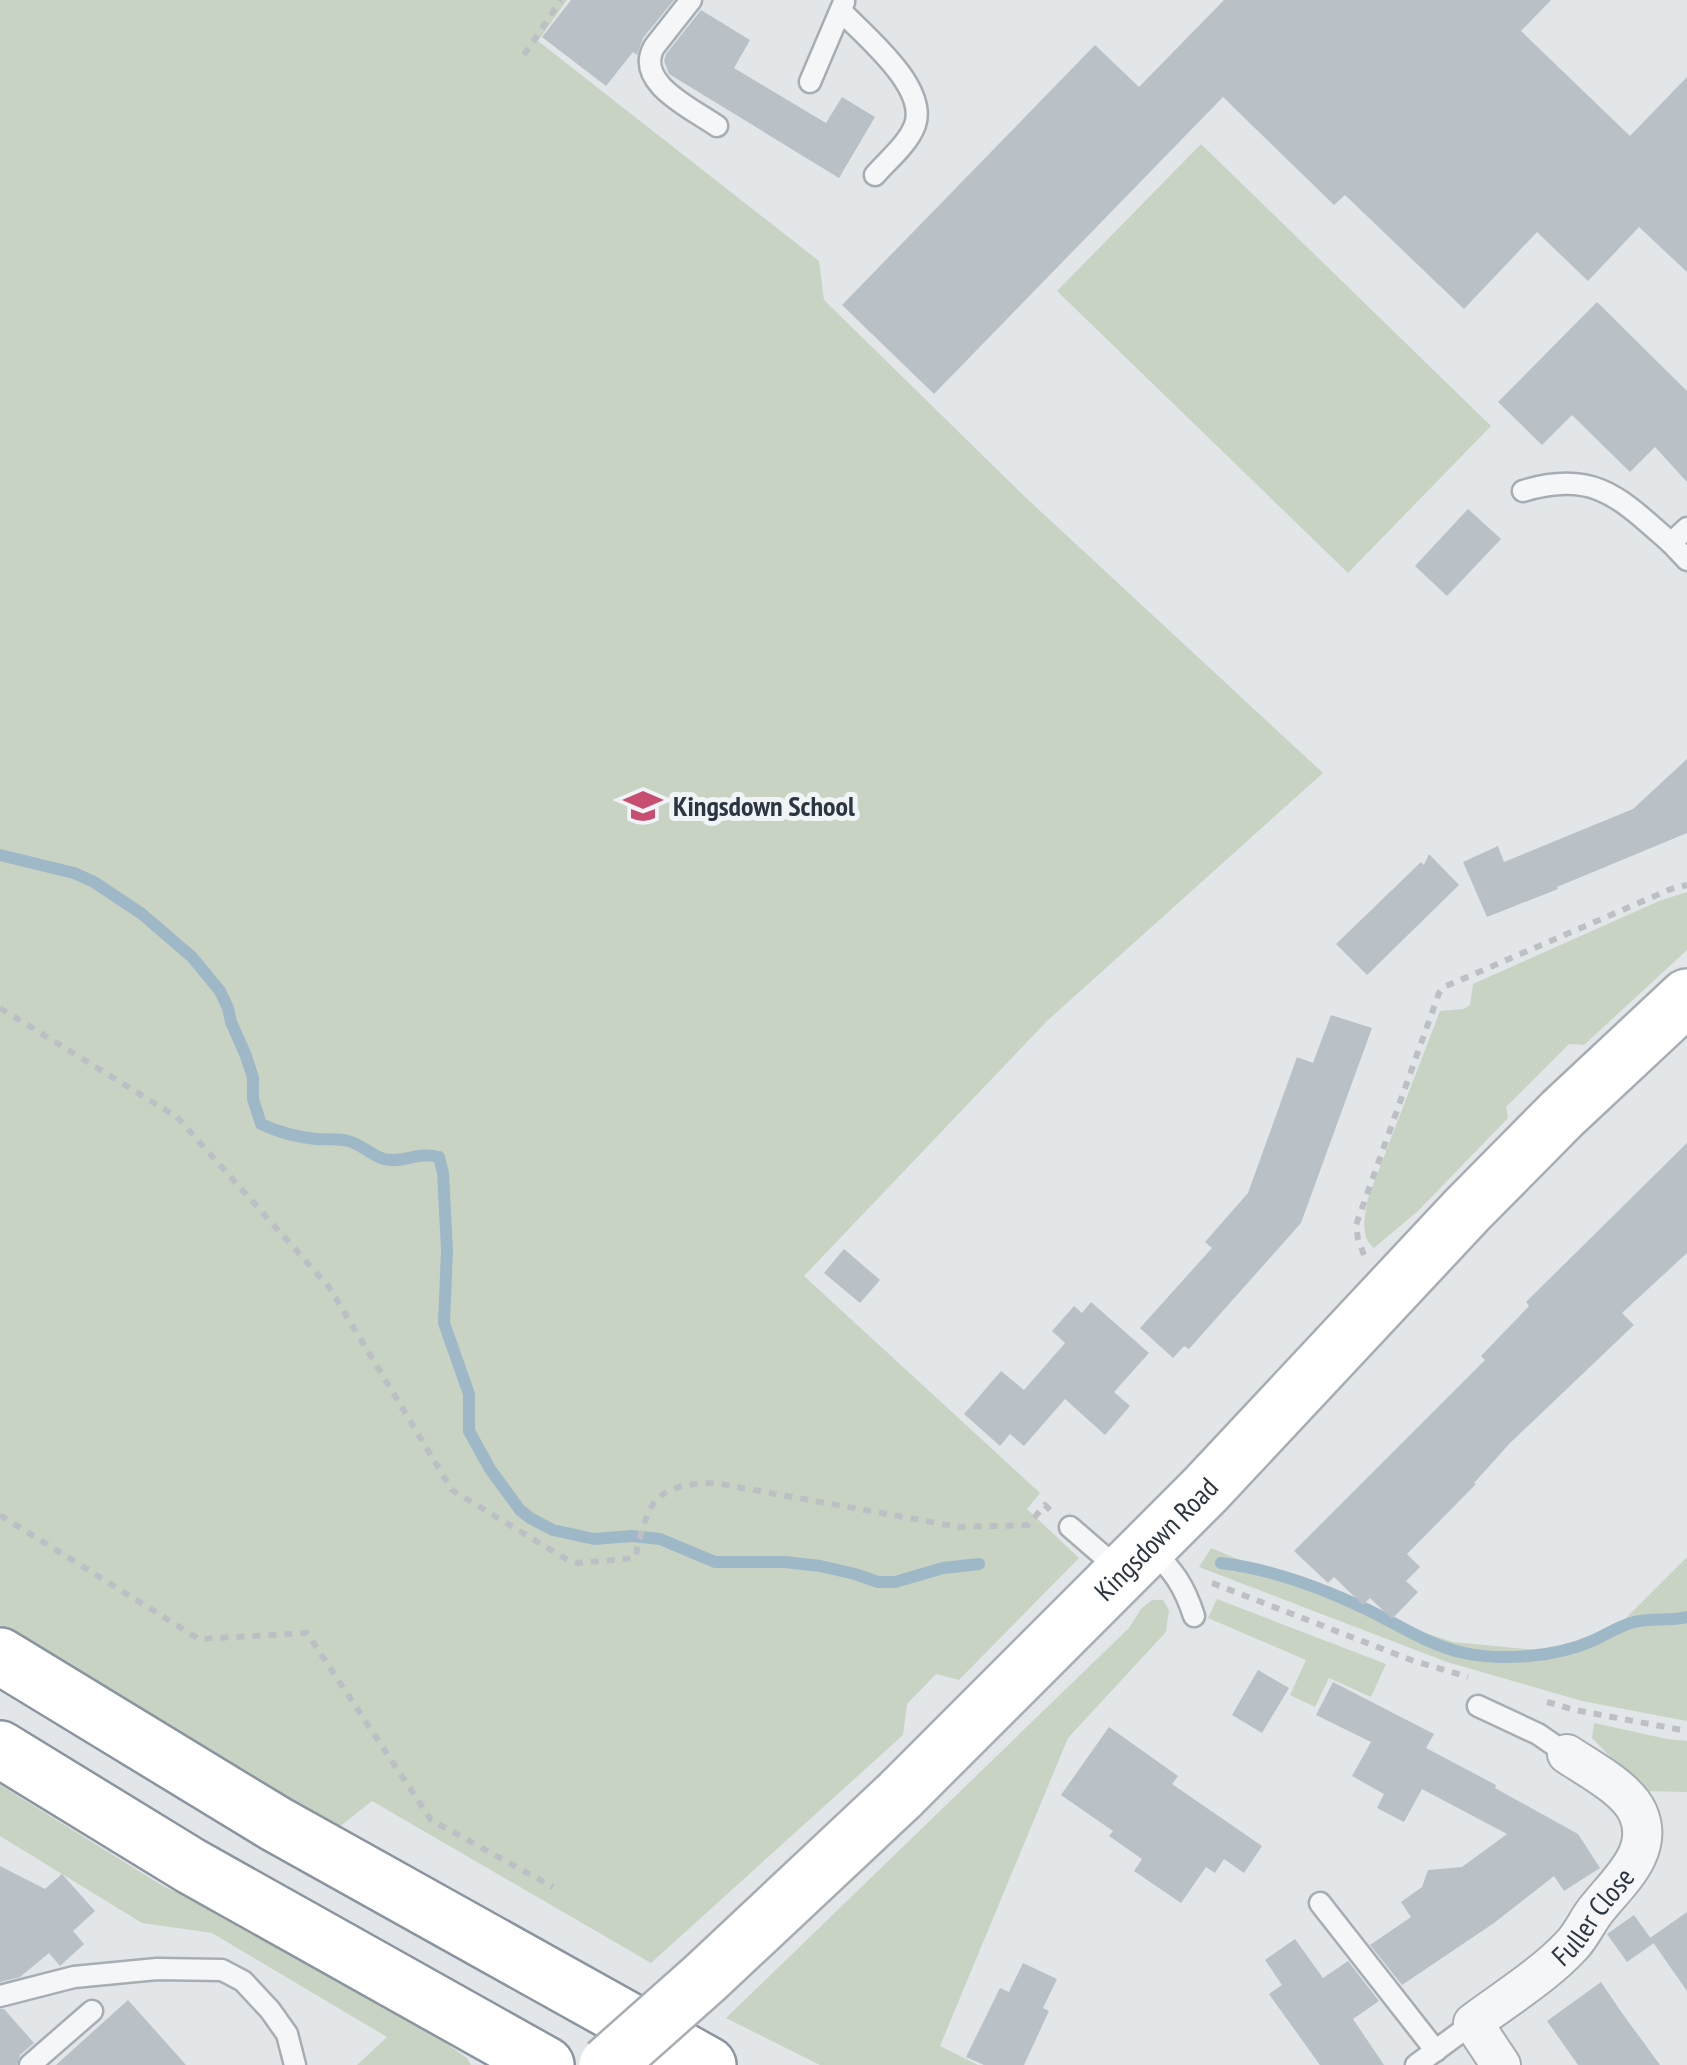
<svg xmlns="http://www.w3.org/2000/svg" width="1687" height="2065" viewBox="0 0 1687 2065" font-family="'PT Sans Narrow',sans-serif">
<rect width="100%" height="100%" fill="#e2e6e9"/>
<g fill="#c9d3c3">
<path d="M0,0H567L538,41L819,261L824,300L1023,495L1323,773L1047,1021L804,1276L1040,1493L1027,1509L1079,1558L959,1680L936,1674L907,1704L903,1735L651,1963L372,1801L338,1828L128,1705L0,1625Z"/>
<path d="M1201,144L1491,426L1348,573L1057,291Z"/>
<path d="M1687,892V950L1584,1045L1569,1044L1506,1107L1508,1118L1418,1211L1374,1248C1359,1236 1365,1215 1368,1198L1440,1011L1463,1009L1470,1005L1473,984L1659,901Z"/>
<path d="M1211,1548L1392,1622L1453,1642L1546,1651L1606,1638L1687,1557V1721L1582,1701L1447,1662L1199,1567Z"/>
<path d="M1217,1599L1386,1664L1371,1697L1329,1678L1315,1707L1290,1695L1306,1660L1208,1618Z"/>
<path d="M1152,1600H1163L1169,1610L1166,1632L1068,1738L940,2046L978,2065H820L726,2018L1129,1628L1141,1609Z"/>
<path d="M1594,1723L1667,1739L1687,1741V1792L1644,1791L1592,1738Z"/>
<path d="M0,1785L163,1886L328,1961L467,2058L471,2065H357L387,2037L212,1933L142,1923L0,1836Z"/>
</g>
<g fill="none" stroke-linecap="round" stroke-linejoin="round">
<g stroke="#9fb8c7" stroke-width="12">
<path d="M0,855L74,873L94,882L142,914L192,957L220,991L228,1008L231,1022L246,1056L253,1078V1099L261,1124C278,1132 297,1137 316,1139C326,1140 337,1138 348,1141C361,1144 371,1155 384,1159C404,1164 416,1151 439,1157L443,1173L447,1250L444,1323L469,1394V1431L490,1469L520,1510L530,1518L553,1530L594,1539L632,1536L660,1539L715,1562H785L820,1566L855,1574L878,1582H895L943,1568L979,1564"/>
<path d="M1221,1563C1271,1569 1320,1587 1366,1609C1399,1625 1428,1645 1464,1653C1502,1661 1556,1657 1592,1641C1606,1635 1619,1626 1634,1622C1651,1618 1670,1621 1687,1617"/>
</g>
</g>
<g fill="#b9c0c6">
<path d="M571,0H674L643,38L637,55L633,52L606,86L542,37Z"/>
<path d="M1224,0H1551L1521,31L1630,136L1687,77V272L1639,227L1588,281L1537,232L1464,309L1345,195L1334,205L1223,97L934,394L842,305L1095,45L1139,87Z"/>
<path d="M701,10L750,40L734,68L826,123L842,97L875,117L839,178L669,74L664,61L666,54Z"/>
<path d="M1597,302L1687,391V482L1655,447L1630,472L1572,415L1542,445L1498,402Z"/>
<path d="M1468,509L1501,539L1447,596L1415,566Z"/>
<path d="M1687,759V833L1557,887L1558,889L1487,917L1463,862L1498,846L1504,862L1633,809Z"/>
<path d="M1429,854L1459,885L1367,975L1336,944L1421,862L1424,865Z"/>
<path d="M1331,1015L1372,1028L1301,1223L1189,1349L1184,1346L1173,1358L1140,1328L1212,1248L1205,1242L1248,1193L1297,1057L1313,1063Z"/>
<path d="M1687,1143V1253L1622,1313L1634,1325L1510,1443L1474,1483L1476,1484L1407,1554L1420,1567L1406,1581L1418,1592L1392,1619L1370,1598L1363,1605L1334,1577L1328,1583L1294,1551L1485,1360L1481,1356L1529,1306L1526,1302Z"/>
<path d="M844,1249L880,1280L860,1303L824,1273Z"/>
<path d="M1091,1302L1149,1353L1114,1392L1130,1406L1105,1435L1065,1399L1024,1446L1010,1434L1000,1446L964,1414L1001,1371L1024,1390L1065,1343L1052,1331L1074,1306L1082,1313Z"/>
<path d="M1258,1670L1289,1688L1262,1733L1232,1715Z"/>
<path d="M1333,1682L1434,1734L1426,1748L1496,1785L1495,1788L1578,1834L1600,1868L1564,1891L1554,1876L1494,1923L1402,1985L1370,1945L1411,1917L1401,1902L1422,1887L1428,1870L1462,1867L1507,1834L1422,1789L1404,1822L1377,1808L1384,1794L1352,1776L1371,1742L1316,1715Z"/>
<path d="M1109,1727L1178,1776L1172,1784L1262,1846L1244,1873L1224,1859L1215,1873L1206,1867L1181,1903L1134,1871L1142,1859L1109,1836L1113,1831L1061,1795Z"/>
<path d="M0,1866L45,1889L62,1874L95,1911L73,1931L84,1944L60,1966L49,1953L20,1977L0,1982Z"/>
<path d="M1687,1912V1991L1650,1938Z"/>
<path d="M1634,1915L1654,1943L1627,1962L1607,1934Z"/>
<path d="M1295,1939L1323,1978L1348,1961L1379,2001L1353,2019L1384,2065H1320L1284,2015L1269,1994L1282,1985L1265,1960Z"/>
<path d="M1023,1963L1057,1979L1043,2008L1049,2011L1024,2065H984L966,2057L1000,1988L1009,1992Z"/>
<path d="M1601,1982L1622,2013L1660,2065H1578L1547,2021Z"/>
<path d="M128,2000L186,2065H56Z"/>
<path d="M0,2009H4L34,2043L20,2055L17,2065H0Z"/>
</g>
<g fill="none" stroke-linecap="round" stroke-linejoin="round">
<g stroke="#a7aeb3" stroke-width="25">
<g id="lane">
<path d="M691,0L654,47C634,83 693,109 717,126"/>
<path d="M841,11C865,36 928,87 915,125C908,144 888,160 875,175"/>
<path d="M810,82L844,2"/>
<path d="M1523,491C1595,469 1621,499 1671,543"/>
<path d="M1687,528L1671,543L1687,560"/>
<path d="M1070,1527L1122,1572"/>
<path d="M1150,1548C1173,1570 1184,1585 1194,1616"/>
<path d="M1478,1706L1538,1734L1567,1754"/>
<path d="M1320,1903L1436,2051"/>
<path d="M0,1996L74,1977L157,1969L222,1970L243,1981L270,2010L287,2034L295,2065"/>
<path d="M30,2065L92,2011"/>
<path d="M1416,2065L1473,2023"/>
</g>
</g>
<g stroke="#a7aeb3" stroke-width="42">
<g id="street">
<path id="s1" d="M1501,2065L1473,2023C1505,1999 1544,1975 1571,1946C1580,1937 1586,1924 1593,1914C1614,1885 1656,1854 1638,1813C1627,1788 1589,1769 1567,1754"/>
</g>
</g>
<g stroke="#a7aeb3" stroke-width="60">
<g id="secondary">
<path id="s2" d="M900,1795L1205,1490L1467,1210L1563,1113L1687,997"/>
</g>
</g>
<g stroke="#8a959f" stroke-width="60">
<g id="highway">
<path d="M0,1656L276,1824L708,2065"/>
<path d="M0,1749L191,1866L546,2065"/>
</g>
</g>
<g stroke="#bcc0c4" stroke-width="6" stroke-dasharray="8 8" stroke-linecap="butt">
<path d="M524,55L561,0"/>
<path d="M0,1008L177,1117L329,1287L452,1490L566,1559L578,1563L635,1558C649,1503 651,1484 715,1483L959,1527L1028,1525L1045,1505L1050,1510"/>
<path d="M1364,1255L1358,1239L1356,1225L1439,993L1444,987L1671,889L1687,885"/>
<path d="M0,1515L199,1639L307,1633L431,1820L553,1887"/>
<path d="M1212,1583L1411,1660L1468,1677"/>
<path d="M1547,1702L1575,1710L1687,1731"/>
</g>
<use href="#lane" stroke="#f4f6f8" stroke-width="20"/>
<use href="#street" stroke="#f4f6f8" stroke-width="38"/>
<use href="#secondary" stroke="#fff" stroke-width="55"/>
<use href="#highway" stroke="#fff" stroke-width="55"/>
<g stroke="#a7aeb3" stroke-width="60" stroke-linecap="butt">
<path id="secondary-bridge" d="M607,2065L705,1978L900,1795"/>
</g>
<use href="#secondary-bridge" stroke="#fff" stroke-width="55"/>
</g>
<defs>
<g id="school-bare" transform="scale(3)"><path d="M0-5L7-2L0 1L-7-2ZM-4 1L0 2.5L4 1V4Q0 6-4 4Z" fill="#c74e71" stroke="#f1f4f7" stroke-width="2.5" paint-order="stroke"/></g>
</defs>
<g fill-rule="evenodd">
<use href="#school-bare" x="643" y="806"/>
</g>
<g text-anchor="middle" stroke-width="10" stroke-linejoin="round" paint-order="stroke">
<g font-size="28" font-weight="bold" fill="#2b3640" stroke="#f1f4f7" text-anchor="start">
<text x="673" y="816">Kingsdown School</text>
</g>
<g font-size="28" fill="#2b3640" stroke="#f1f4f7">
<text dy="10" stroke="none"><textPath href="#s2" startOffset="362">Kingsdown Road</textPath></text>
<text dy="10" stroke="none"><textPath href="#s1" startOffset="212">Fuller Close</textPath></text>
</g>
</g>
</svg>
